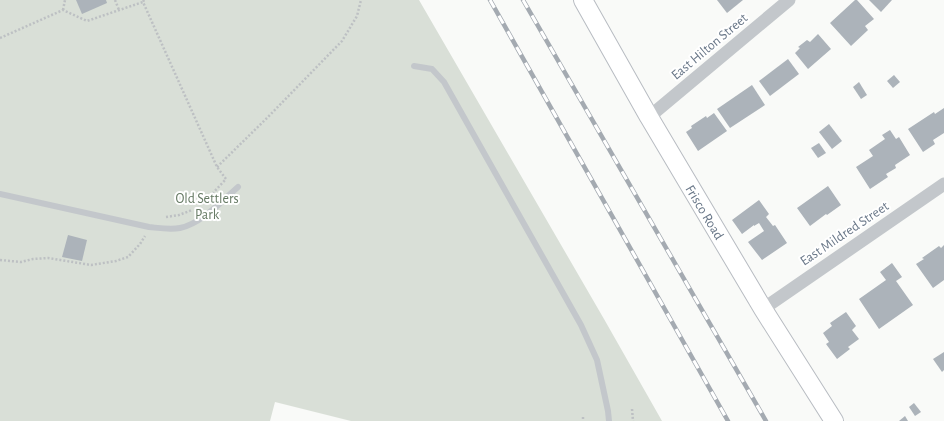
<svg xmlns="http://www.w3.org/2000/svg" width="944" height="421" viewBox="0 0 944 421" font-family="'Alegreya Sans',sans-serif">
<rect width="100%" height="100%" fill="#f9faf8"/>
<path fill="#d9dfd7" d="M0,0H419L604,319L662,421H351L275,402L270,421H0Z"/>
<g fill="#acb3ba">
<path d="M76,0H106L107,3L82,14Z"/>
<path d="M717,0H743L727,13Z"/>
<path d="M855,0H857L874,19L865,26L868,30L851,46L830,23Z"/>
<path d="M869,0H892L881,12Z"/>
<path d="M818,34L831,49L808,69L795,53L800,48L798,47L807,40L810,42Z"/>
<path d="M788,59L799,74L770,96L759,81Z"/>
<path d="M894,75L900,82L893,88L887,81Z"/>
<path d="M859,82L867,95L861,99L853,87Z"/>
<path d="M752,85L765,105L730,128L717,109Z"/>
<path d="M944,108V133L933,140L935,144L923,152L908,129L934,112L935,114Z"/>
<path d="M714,113L727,131L698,151L686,132L692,128L691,126L706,116L707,118Z"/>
<path d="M829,124L842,141L832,149L819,132Z"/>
<path d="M890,130L896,139L899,137L910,155L895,165L896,168L886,174L888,177L870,189L856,167L873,156L869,150L885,139L882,135Z"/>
<path d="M819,143L826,153L818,158L811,148Z"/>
<path d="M828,186L841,205L827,215L826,214L810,226L797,208Z"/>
<path d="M759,200L769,214L766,217L773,226L775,225L787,243L762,260L748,242L764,231L759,223L754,226V225L742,234L732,220Z"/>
<path d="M68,235L87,240L82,261L62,257Z"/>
<path d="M944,245V280L933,288L916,264L924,259L922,258L939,246L941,248Z"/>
<path d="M892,263L902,277L896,281L913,305L879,329L859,299L886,280L880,272Z"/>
<path d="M846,312L856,326L852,330L859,339L848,347L850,349L837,359L826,344L829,342L823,333L832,326L830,323Z"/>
<path d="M944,352V370L942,372L933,359Z"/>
<path d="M914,403L921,412L915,416L909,407Z"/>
<path d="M905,416L908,421H899Z"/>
</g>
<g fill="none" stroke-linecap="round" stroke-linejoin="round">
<g stroke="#b8bcc2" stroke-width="20">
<path id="secondary" d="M583,0L649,117L763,309L834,421"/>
</g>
<g stroke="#bdc0c3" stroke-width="2.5" stroke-dasharray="2 2" stroke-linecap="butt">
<path d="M115,0L119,10"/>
<path d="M144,0L143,2L217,167L226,179L213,193"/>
<path d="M63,10L65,0"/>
<path d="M0,38L63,10L87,21L143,2"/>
<path d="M217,167L268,117L342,41L357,16L361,0"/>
<path d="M166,217L179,215L192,210"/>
<path d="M0,260L21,262L33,259L48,258L91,265L116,261L128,257L140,244L145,236"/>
<path d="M632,409L633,421"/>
<path d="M583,417V421"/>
</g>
<g stroke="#c3c7cb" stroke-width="6">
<path d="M414,66L432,69L444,82L581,325L597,360L608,411L609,421"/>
<path d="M0,194L149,227C159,228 170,230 180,228C201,224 223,200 238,187"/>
</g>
<g stroke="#c3c7cb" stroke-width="13">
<path d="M649,117L789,0"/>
<path d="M763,309L944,184"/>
</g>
<use href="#secondary" stroke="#fff" stroke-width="18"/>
<g stroke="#a4aab1" stroke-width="4.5">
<g id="rail">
<path d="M490,0L728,421"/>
<path d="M523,0L766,421"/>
</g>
</g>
<use href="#rail" stroke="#fff" stroke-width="3" stroke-dasharray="9" stroke-linecap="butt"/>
</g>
<g text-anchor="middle" stroke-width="4" stroke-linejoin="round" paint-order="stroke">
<g font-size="14" fill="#697788" stroke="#fff">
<text transform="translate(709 46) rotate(-40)" y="5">East Hilton Street</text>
<text transform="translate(705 212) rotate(59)" y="5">Frisco Road</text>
<text transform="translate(844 233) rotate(-34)" y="5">East Mildred Street</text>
</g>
<g font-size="14" fill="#667a64" stroke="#fff">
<text x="207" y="203">Old Settlers<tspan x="207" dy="16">Park</tspan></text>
</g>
</g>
</svg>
